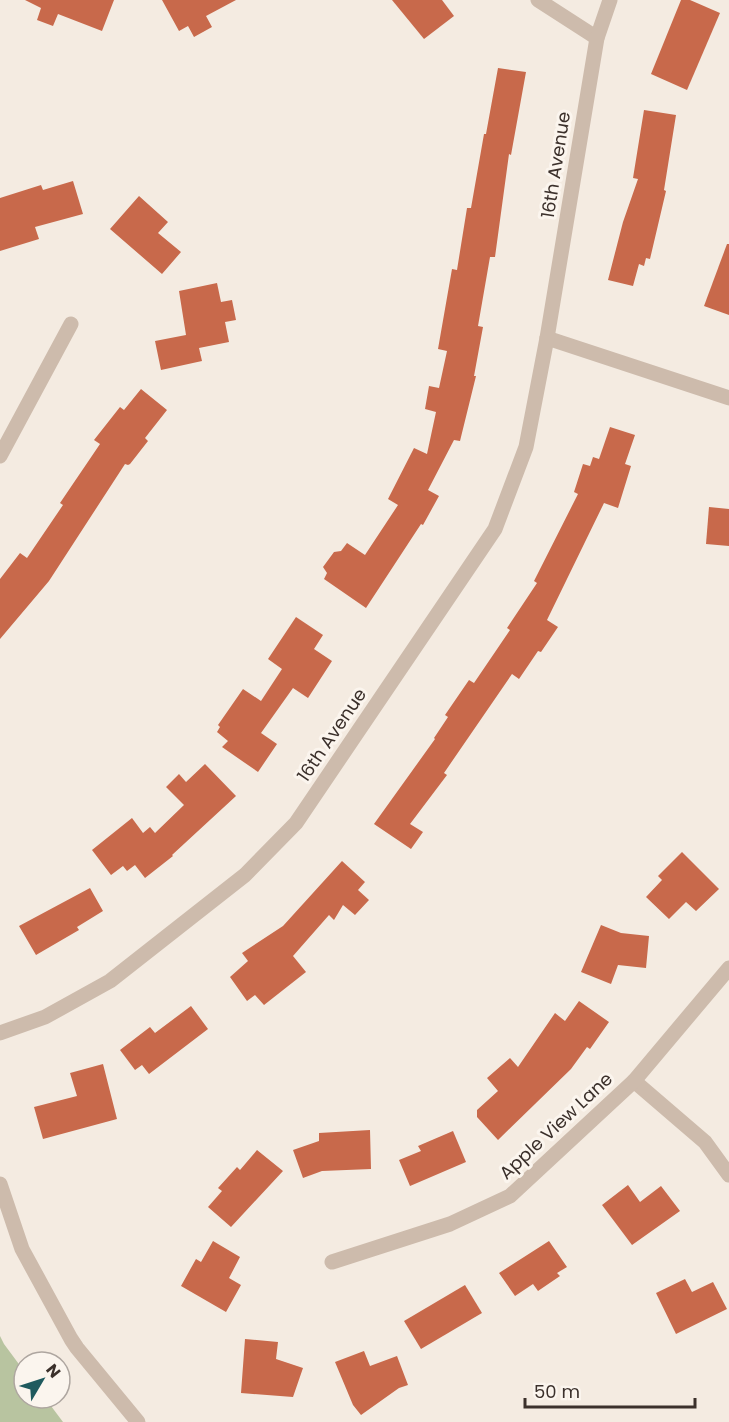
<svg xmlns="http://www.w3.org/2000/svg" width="729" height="1422" viewBox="0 0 729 1422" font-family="Poppins,sans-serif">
<rect width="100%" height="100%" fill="#f4ebe1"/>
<path fill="#b8c4a0" d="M0,1336L4,1344L24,1371V1398H45L63,1422H0Z"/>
<g fill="#c8694b">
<path d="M25,0H114L102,31L58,14L53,26L37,20L41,8Z"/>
<path d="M162,0H236L206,16L212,27L194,37L188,26L179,31Z"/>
<path d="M392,0H442L454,16L424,39Z"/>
<path d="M681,0H690L720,13L687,90L651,74Z"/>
<path d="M498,68L526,72L511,155L509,154L495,257H490L478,326L483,327L474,376H476L460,441L454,440L428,490L439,496L423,525L421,524L366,608L324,579L327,573L323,567L334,552L341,551L347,543L365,555L398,505L388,499L414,448L427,454L436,412L425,409L429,386L439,388L447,351L438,349L452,269L457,270L467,208H471L484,134H486Z"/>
<path d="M644,110L676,115L664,190L666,191L650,259L646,258L644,266L639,264L633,286L608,280L623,222L638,179L633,178Z"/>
<path d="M73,181L83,214L35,227L39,239L0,251V198L41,185L43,190Z"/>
<path d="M139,196L168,222L158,233L181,252L162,274L110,229Z"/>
<path d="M727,244H729V315L704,306Z"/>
<path d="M217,283L221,302L232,300L236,320L225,322L229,342L199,348L202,361L161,370L155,341L186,335L179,291Z"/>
<path d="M141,389L167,410L145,438L148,441L130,464L128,465L125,464L49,581L0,639V579L20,553L27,558L63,505L60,503L100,444L94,440L120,407L124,410Z"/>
<path d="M610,427L635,435L625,464L631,466L618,508L604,503L547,620L558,627L541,652L538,651L519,679L512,674L444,773L447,775L410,824L423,832L411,849L374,824L435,739L434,738L448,717L445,715L469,680L474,683L510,630L507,628L537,583L534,581L578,494L574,492L583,464L590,466L593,457L599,459Z"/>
<path d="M709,507L729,509V546L706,544Z"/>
<path d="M296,617L323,635L314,649L332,661L308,698L293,688L261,733L277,744L258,772L222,747L228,741L217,732L220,727L218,725L243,689L261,701L282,669L268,659Z"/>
<path d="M205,764L236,796L172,855L173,856L145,878L135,865L127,871L123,866L111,875L92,850L132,818L143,833L150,827L155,833L184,805L166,787L179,774L186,782Z"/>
<path d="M682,852L719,889L696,911L686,902L669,919L646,897L662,880L658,876Z"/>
<path d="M342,861L365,882L358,890L369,900L355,915L343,905L334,920L329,915L293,956L306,972L264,1005L255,995L247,1001L230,977L248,961L242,953L283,926Z"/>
<path d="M90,888L103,911L77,927L79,930L36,955L19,926Z"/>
<path d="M601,925L621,933L649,936L646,968L618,965L611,984L581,972Z"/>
<path d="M579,1001L609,1022L590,1049L587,1047L571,1069L498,1140L477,1117V1110L498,1091L487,1078L510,1058L518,1067L555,1013L565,1021Z"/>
<path d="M191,1006L208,1029L149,1074L142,1065L135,1070L120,1050L150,1027L155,1033Z"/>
<path d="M103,1064L117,1119L43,1139L34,1107L77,1096L70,1073Z"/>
<path d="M370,1130L371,1169L322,1171L303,1178L293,1150L319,1141V1133Z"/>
<path d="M453,1131L466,1162L410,1186L399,1160L421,1151L418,1146Z"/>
<path d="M257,1150L283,1171L231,1227L208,1207L222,1191L218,1188L237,1167L240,1170Z"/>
<path d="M628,1185L640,1202L661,1186L680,1211L632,1245L602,1205Z"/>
<path d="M213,1241L240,1257L229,1278L241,1285L226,1312L181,1286L196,1259L201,1262Z"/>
<path d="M549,1241L567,1267L557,1273L560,1276L538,1291L533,1284L515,1296L499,1273Z"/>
<path d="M685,1279L692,1292L713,1282L727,1309L676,1334L656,1293Z"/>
<path d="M465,1285L482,1313L421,1349L404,1321Z"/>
<path d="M245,1339L278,1342L276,1359L303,1368L293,1397L241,1393Z"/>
<path d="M364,1351L370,1366L397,1356L408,1385L399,1388L361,1415L353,1405L335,1362Z"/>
</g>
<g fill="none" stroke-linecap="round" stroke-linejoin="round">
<g stroke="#cdbbac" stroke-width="15">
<path d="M538,0L597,38"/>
<path d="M547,338L729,398"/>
<path d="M0,456L71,324"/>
<path d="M0,1033L45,1017L110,981L245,875L296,823L495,529L526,447L547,338L597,38L610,0"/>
<path d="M634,1081L705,1142L729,1175"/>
<path d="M0,1184L22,1249L71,1339L77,1348L138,1422"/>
<path d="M332,1262L450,1224L510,1196L634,1081L729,968"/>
</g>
</g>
<g text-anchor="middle" stroke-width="6" stroke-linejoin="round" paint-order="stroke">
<g font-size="18" fill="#3b302b" stroke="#fbf5ee">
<text transform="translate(556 165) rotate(-81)" y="6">16th Avenue</text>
<text transform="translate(332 735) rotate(-56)" y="6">16th Avenue</text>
<text transform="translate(556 1126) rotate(-43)" y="6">Apple View Lane</text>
</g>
</g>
<g transform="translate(42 1380) rotate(51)"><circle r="28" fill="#fbf5ee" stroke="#aea6a0" stroke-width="1.5"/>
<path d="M0-4.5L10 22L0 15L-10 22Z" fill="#1f5a5e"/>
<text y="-9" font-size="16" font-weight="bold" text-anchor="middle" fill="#3b302b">N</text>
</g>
<path d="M525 1398v9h170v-9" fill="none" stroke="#3b302b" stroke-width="3"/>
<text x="534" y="1398" font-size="18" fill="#3b302b" stroke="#fbf5ee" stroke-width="4.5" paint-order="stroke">50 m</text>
</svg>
